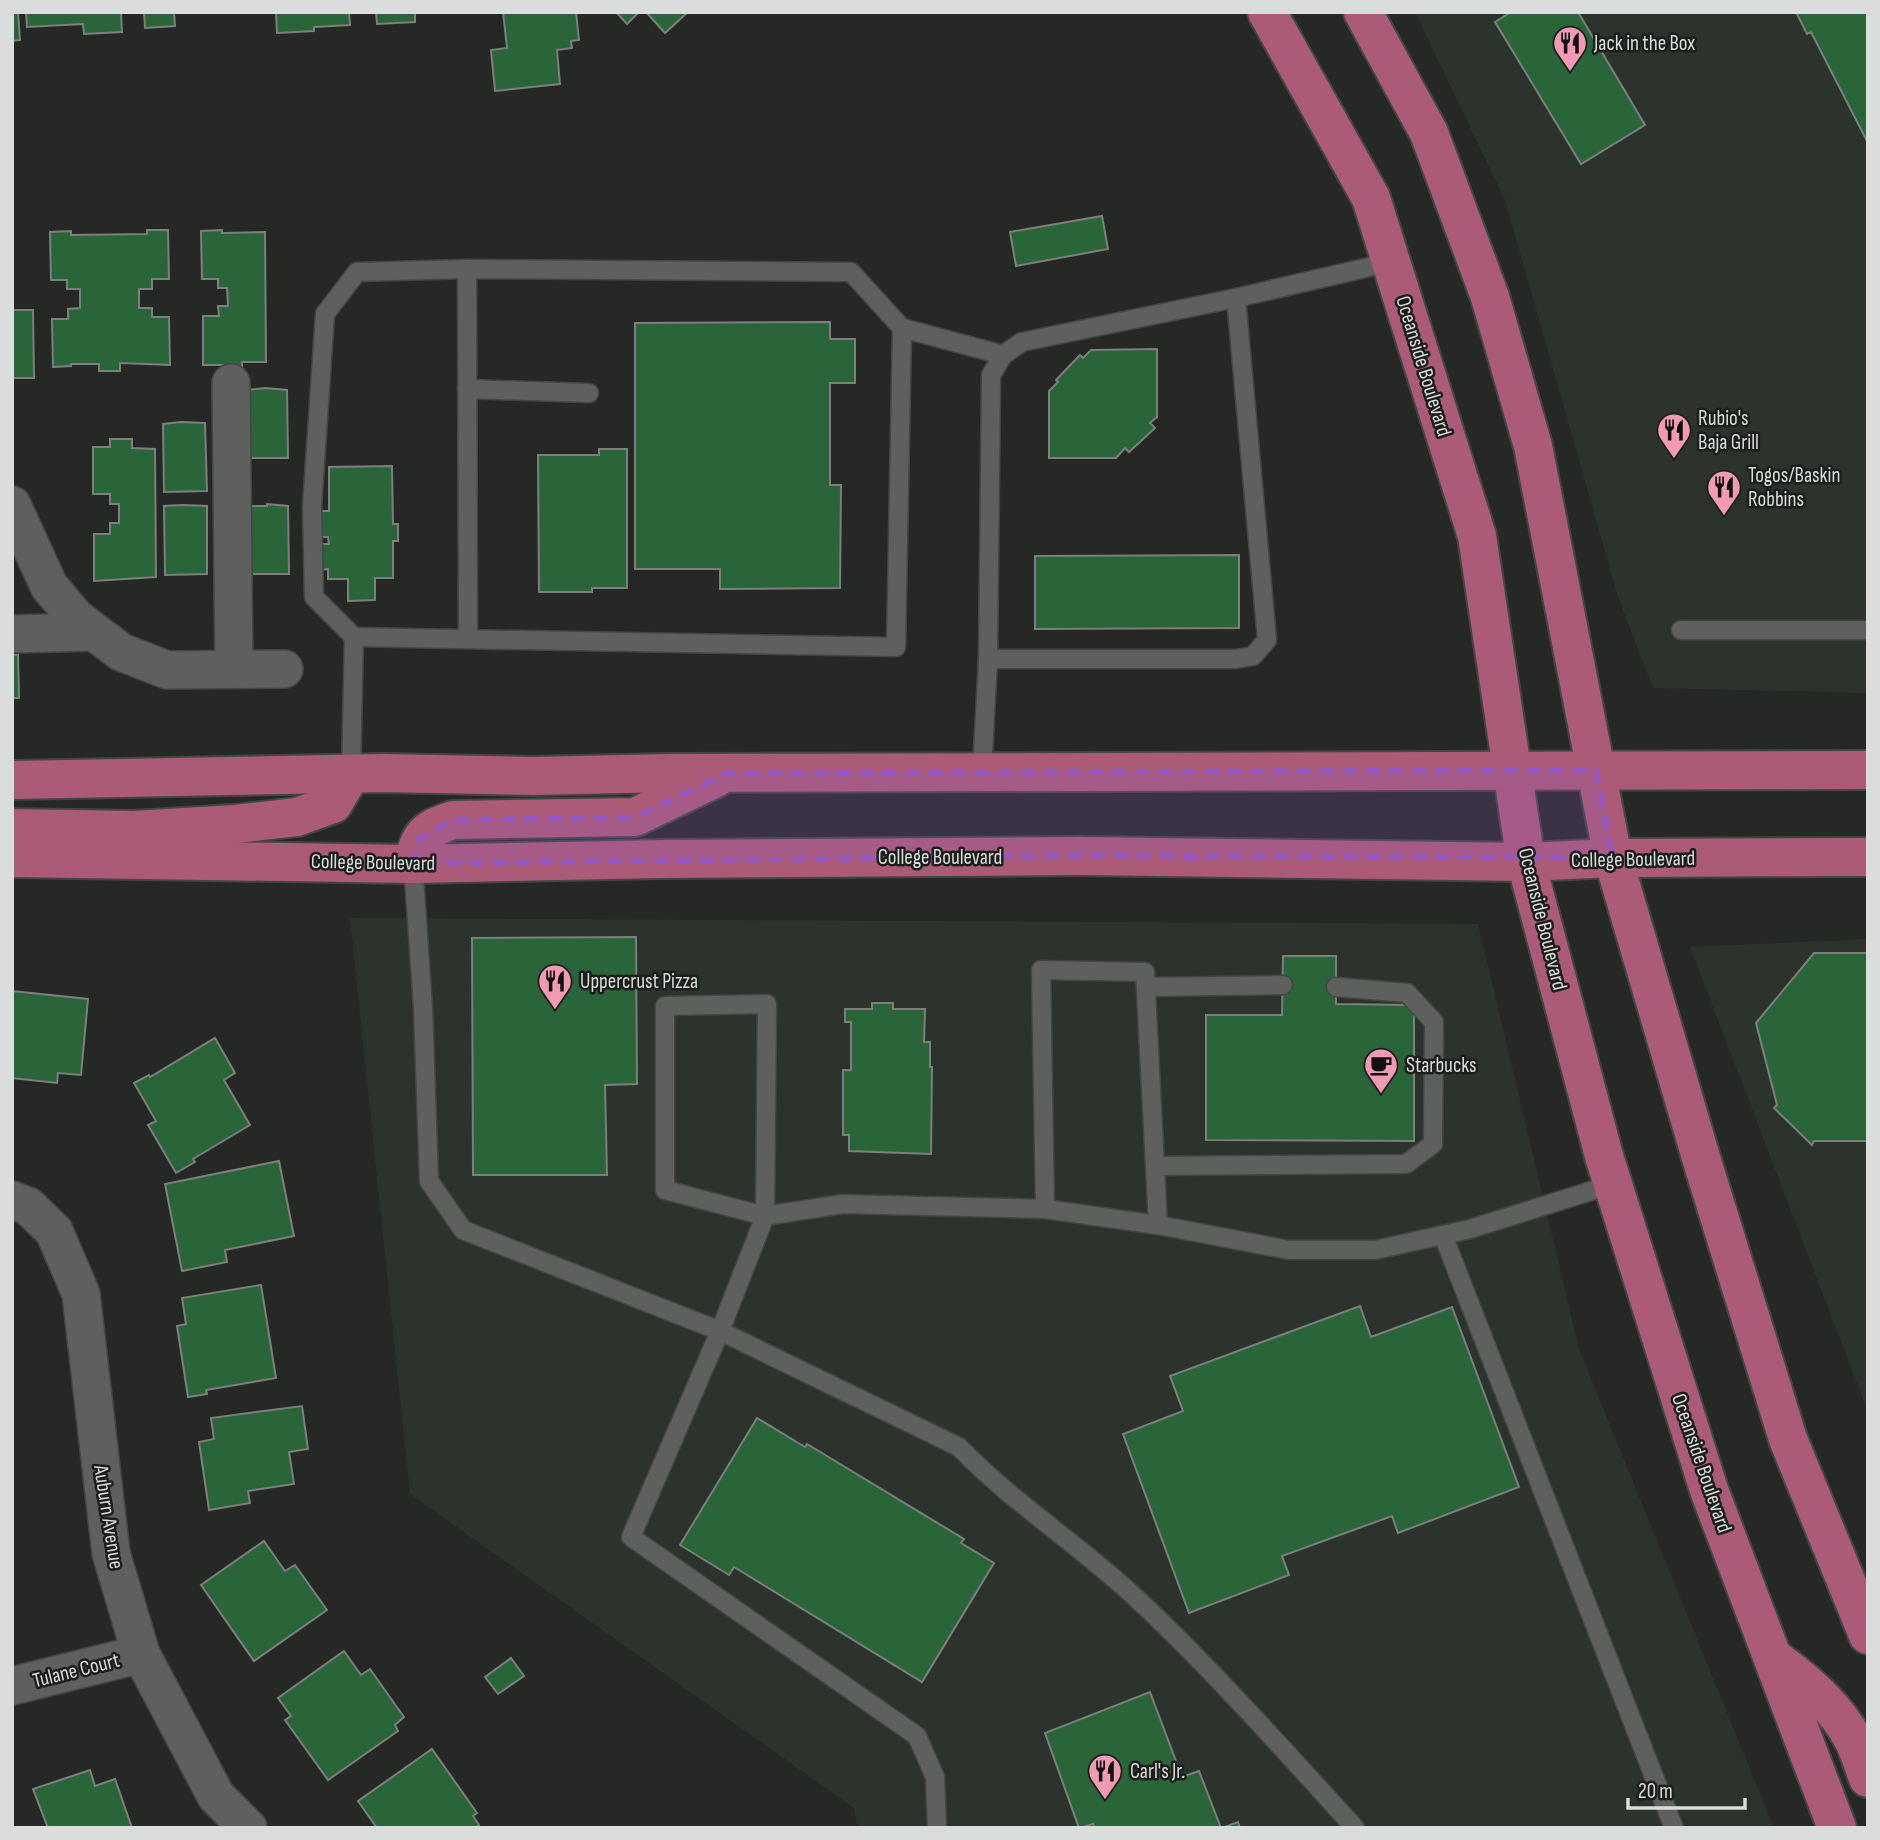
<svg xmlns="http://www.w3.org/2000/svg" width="1880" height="1840" viewBox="0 0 1880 1840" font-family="'Sofia Sans Condensed',sans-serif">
<rect width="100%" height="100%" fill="#262826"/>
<g fill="#2c332d">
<path d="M1415,12H1868V693L1653,688L1618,597L1505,200Z"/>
<path d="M350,918L1478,924L1579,1349L1774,1828H858L854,1808L410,1494Z"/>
<path d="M1868,939V1412L1690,947Z"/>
</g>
<g fill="#296539" stroke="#7c7f7c" stroke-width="2">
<path d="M12,12H18L20,40L12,41Z"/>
<path d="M26,12H121L122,32L84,34L83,24L27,27Z"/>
<path d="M144,12H174L175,26L145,28Z"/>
<path d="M276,12H349L350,25L314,27V31L277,33Z"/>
<path d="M376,12H415V22L377,24Z"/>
<path d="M503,12H576L579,40L571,41L572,48L557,50L560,84L495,91L491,50L507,48Z"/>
<path d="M616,12H639L627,24Z"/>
<path d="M646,12H688L665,33Z"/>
<path d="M1511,12H1578L1645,125L1581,164L1495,22Z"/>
<path d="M1796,12H1868V143L1811,32L1807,34Z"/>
<path d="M1102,216L1108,249L1016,266L1010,232Z"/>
<path d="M147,230H168L169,279H152V289H139V308H152V317H169L170,365L120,363V371H99V364H71V366L53,367L52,319H68V309L80,308V289H67V280H51L50,232L71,231V235L147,234Z"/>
<path d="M222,230V233L265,232L266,362H242V371H223V365H203V316H219L218,306H228L227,288H218V279H202L201,231Z"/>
<path d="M12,310H33L34,378H12Z"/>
<path d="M830,322V339H855V383H830V485H841L840,588L720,589V569H635V323Z"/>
<path d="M1157,349V417L1150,423L1155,428L1129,452L1125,448L1116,458H1049V391L1058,382L1056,380L1080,355L1083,358L1091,350Z"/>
<path d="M265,388L287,390L288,458H248L247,390Z"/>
<path d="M181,422L205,423L207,491L164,492L163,424Z"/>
<path d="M110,439H132V448L155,449L156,577L94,581V534H110V523H119V504H110V494H93V447H110Z"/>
<path d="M599,449H627V588H592V592H539L538,455H599Z"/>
<path d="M392,466L393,524H398V541H393V578H375V600L348,601V579H328V569L321,570V544H329L328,537H317V511H329V467Z"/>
<path d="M267,504L288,506L289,574H250L248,506H267Z"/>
<path d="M182,505L207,506V574L165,575L164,506Z"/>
<path d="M1239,555V628L1035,629V556Z"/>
<path d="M12,655H18L19,698H12Z"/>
<path d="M636,937L637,1084L605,1085L607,1175H473L472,938Z"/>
<path d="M1814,953H1868V1141H1814L1812,1145L1774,1108L1777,1105L1756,1023Z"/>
<path d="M1283,956H1336V1004L1414,1005V1141L1206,1140V1015H1282Z"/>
<path d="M12,991L88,999L81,1075L58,1073L57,1083L12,1078Z"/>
<path d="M872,1003H893V1009H925L924,1042H930V1067H932L931,1154L849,1151V1135H843V1070H851V1022H845V1009H872Z"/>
<path d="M215,1038L235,1073L224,1080L250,1125L193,1159L195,1162L176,1173L148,1125L156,1121L134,1083L149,1075L150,1077Z"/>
<path d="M279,1161L294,1236L225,1250L227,1262L182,1271L165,1184Z"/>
<path d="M261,1285L276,1378L206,1390L207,1394L188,1397L177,1326L186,1324L182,1298Z"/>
<path d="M1360,1306L1371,1337L1452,1307L1519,1487L1398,1533L1392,1516L1282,1556L1289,1575L1189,1613L1123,1434L1183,1411L1170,1376Z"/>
<path d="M302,1406L308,1449L289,1452L294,1484L248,1491L250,1503L209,1510L199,1442L214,1439L211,1418Z"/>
<path d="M757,1418L805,1447L807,1444L964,1539L961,1543L994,1563L922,1682L734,1567L729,1575L680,1545Z"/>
<path d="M264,1541L285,1571L295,1565L327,1610L254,1661L201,1585Z"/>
<path d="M344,1651L361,1675L370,1669L404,1717L395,1725L398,1731L328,1780L285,1720L291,1716L278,1698Z"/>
<path d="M511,1658L524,1676L498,1694L485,1677Z"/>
<path d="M1150,1692L1182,1777L1199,1771L1221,1828H1095L1093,1824L1079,1828L1045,1733Z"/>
<path d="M432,1749L477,1813L473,1816L479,1825L475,1828H377L358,1801Z"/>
<path d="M90,1770L95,1786L115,1779L132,1828H48L33,1789Z"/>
<path d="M1238,1822L1240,1828H1222Z"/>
</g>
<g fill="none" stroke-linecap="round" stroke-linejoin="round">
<g stroke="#444644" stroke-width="21">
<g id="service">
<path d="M902,328L1003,355"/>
<path d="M467,389L589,393"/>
<path d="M1681,630H1868"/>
<path d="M354,637L314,597L312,507L325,314L357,272L467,269"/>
<path d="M988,659H1236L1253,656L1267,640L1236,298"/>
<path d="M982,772L988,659L991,375L1003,355L1022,342L1236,298L1391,262"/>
<path d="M351,774L354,637L896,647L902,328L851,272L467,269L468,639"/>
<path d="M413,864L423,1007L429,1181L463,1230L720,1331L959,1447C1012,1502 1078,1544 1134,1596C1212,1669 1283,1749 1355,1828"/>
<path d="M1146,987L1283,985"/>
<path d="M767,1004L765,1216L665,1190V1006Z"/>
<path d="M1155,1166L1406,1164L1433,1144L1434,1022L1407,993L1336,987"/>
<path d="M1045,1209L1041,970L1145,972L1158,1225"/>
<path d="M1443,1235L1674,1828"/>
<path d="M937,1828L935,1777L917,1736L631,1537L720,1331L765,1216L843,1204L1045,1209L1158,1225L1289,1250H1375L1470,1229L1613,1184"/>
</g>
</g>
<g stroke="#444644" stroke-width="40">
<g id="minor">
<path d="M231,383L234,669"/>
<path d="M12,505L49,586L76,618L121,652L167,670L284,669"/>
<path d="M12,634L94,632"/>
<path d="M12,1200L28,1206L54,1231L81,1294L111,1553L141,1654L216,1796L248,1828"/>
<path d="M12,1686L141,1654"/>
</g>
</g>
<g stroke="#444644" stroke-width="42">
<g id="primary">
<path d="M1267,12L1371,198L1391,262L1477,536L1526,862L1604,1156L1709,1490L1837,1828"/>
<path d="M1363,12L1429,133L1490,297L1533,446L1613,858L1702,1161L1788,1439L1868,1635"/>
<path d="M12,780L383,773L533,776L669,773L1868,770"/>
<path d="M12,828L134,830L235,824L297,817L333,804L351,774"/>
<path d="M12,858L413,864L663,859L1081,856L1526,862L1613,858L1868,857"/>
<path d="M413,864C420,834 424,830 453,820L635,817L716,778"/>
<path d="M1774,1658C1805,1681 1836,1706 1854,1741C1860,1753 1863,1766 1868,1778"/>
</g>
</g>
<use href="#service" stroke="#5e605e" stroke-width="18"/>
<use href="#minor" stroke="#5e605e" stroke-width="37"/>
<use href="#primary" stroke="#ab5a77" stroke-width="38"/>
</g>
<path fill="#9358c6" fill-opacity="0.2" stroke="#9358c6" stroke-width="5" stroke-dasharray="14 9" stroke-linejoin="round" d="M1596,770L1613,858L1081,856L413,864L419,839L453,820L635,817L727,773Z"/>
<defs>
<g id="restaurant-pin" transform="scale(1.75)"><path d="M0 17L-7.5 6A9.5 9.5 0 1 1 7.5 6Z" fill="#f19ab4" stroke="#1c1e1c"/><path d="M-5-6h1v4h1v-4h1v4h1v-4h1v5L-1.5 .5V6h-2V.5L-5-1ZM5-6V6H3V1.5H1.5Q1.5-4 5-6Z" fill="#111"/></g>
<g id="cafe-pin" transform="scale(1.75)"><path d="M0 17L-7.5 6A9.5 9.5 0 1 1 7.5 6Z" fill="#f19ab4" stroke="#1c1e1c"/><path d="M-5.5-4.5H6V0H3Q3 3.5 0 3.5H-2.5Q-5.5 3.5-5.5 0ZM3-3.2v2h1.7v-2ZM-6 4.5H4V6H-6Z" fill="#111"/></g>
</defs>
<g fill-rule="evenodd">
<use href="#restaurant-pin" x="1570" y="43"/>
<use href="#restaurant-pin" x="1674" y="430"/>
<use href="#restaurant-pin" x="1724" y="487"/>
<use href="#restaurant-pin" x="555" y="981"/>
<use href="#cafe-pin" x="1381" y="1065"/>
<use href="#restaurant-pin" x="1105" y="1771"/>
</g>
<g text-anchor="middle" stroke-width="5" stroke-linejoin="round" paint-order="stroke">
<g font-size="21" fill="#dbdddc" stroke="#1c1e1c" text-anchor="start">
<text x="1594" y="50">Jack in the Box</text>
<text x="1698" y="425">Rubio's<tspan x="1698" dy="24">Baja Grill</tspan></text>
<text x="1748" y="482">Togos/Baskin<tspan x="1748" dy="24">Robbins</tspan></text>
<text x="580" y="988">Uppercrust Pizza</text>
<text x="1406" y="1072">Starbucks</text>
<text x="1130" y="1778">Carl's Jr.</text>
</g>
<g font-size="21" fill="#dbdddc" stroke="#1c1e1c">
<text transform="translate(1424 366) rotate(73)" y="7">Oceanside Boulevard</text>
<text x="940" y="864">College Boulevard</text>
<text transform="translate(1633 859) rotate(-1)" y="7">College Boulevard</text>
<text transform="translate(373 862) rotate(1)" y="7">College Boulevard</text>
<text transform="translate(1543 919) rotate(76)" y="7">Oceanside Boulevard</text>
<text transform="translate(1702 1463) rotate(71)" y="7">Oceanside Boulevard</text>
<text transform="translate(109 1517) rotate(81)" y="7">Auburn Avenue</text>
<text transform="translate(76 1670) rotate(-14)" y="7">Tulane Court</text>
</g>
</g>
<rect width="1880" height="1840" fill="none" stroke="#dbdddc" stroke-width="28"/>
<path d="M1628 1798v10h117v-10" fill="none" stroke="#dbdddc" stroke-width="3.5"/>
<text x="1638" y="1798" font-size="21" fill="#dbdddc" stroke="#1c1e1c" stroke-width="5" paint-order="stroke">20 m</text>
</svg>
